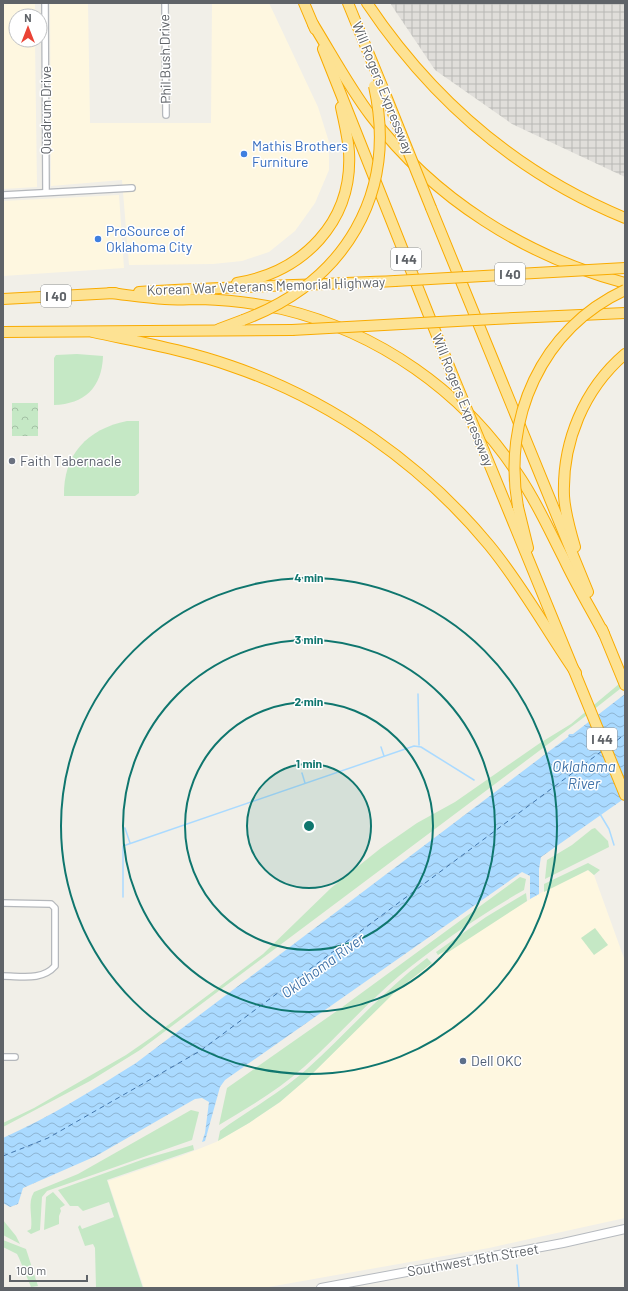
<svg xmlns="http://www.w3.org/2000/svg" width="628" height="1291" viewBox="0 0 628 1291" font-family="Barlow,sans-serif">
<defs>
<pattern id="industrial-grid" width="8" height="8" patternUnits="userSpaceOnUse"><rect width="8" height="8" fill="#e0deda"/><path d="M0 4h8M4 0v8" fill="none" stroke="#b9b8b5"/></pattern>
<pattern id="park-crowns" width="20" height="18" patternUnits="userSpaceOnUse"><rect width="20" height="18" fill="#c5e8c5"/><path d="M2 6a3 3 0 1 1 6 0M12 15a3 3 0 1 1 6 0" fill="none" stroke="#a3c0a4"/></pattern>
<pattern id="water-waves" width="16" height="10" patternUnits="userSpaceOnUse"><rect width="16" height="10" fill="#aadaff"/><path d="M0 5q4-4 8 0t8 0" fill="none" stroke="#8eb4d2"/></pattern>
</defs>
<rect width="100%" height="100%" fill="#f1efe8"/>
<g fill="#fef7e0">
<path d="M3,3H35V16H16V40H35L37,187L3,189Z"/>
<path d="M50,3H88L90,123H211L212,3H269L318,107L329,142V170L315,203L295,231L269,252L242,261L213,264L129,265L122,180L51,186Z"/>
<path d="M119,195L124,268L3,276V201Z"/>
<path d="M588,870L594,875L625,961V1218L489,1248L263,1288H144L108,1181L181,1156L216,1142L249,1123L280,1102L309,1077L368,1018L395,992L440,957L438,955L445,951L447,953L494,921L544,891Z"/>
</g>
<path fill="url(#industrial-grid)" d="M390,3H625V177L512,124L435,70Z"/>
<g fill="#c5e8c5">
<path d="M77,354L103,356C102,388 84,404 54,405V358L56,355Z"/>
<path d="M127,421H139V493L135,496H64C63,455 87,429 127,421Z"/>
<path d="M625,679V685L583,718L140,1050L90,1081L3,1127V1123L34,1108L126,1055L152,1037L263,954L331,888L381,848L417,823L455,802L540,743L571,724Z"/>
<path d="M595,828L608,841L609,847L545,879L547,860L572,845L592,829Z"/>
<path d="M588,863L600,870L594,875L588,870L544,892V884Z"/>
<path d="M520,877L526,879L524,890C480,915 438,944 399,976C365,1005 337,1037 304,1067C278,1090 249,1107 219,1125L227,1088L341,1008Z"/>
<path d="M526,893L527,901L447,953L445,951L438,955L436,952L486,917Z"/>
<path d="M595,928L608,945L594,955L581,938Z"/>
<path d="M427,958L432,963L395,992L309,1077L280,1102L249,1123L218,1141L220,1131C249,1110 280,1093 307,1069C348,1032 383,991 427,958Z"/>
<path d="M191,1110L199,1112L192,1140L47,1191L42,1197L40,1230L31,1234L27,1231L31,1229C33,1216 27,1203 34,1192L78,1174Z"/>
<path d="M193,1145L194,1150L107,1180L143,1288H132L124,1266L132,1288H96L95,1248L93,1244L85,1246L78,1227L80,1225L82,1229L114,1217L109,1202L83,1211L78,1206H70L58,1190L144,1159Z"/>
<path d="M53,1192L65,1205L60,1208L61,1211L59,1216V1224L44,1230L46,1197Z"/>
<path d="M3,1220L16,1236L20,1244L3,1235Z"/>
<path d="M3,1240L26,1249L38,1286L31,1287L19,1258L17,1254L3,1247Z"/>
</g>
<rect fill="url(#park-crowns)" x="12" y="403" width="26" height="33"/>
<path fill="url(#water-waves)" d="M625,694V798L541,857L539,869V894L530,899V876L522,872L225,1080L220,1087L205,1141L202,1142L205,1133L209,1102L202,1098L195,1099L96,1156L23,1188L18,1204L10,1207L3,1203V1138C50,1117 93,1090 136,1063L568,737L569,734H573Z"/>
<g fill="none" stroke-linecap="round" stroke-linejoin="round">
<g stroke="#aadaff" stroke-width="1.5">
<path d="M418,694L419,745"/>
<path d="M381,747L384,756"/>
<path d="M302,773L305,783"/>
<path d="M600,814L609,829L614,845"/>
<path d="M125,828L130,843"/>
<path d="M123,897V846L414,746L421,747L474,780"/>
<path d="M517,1265L519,1288"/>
</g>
<g stroke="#4174aa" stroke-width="1" stroke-dasharray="5 4" stroke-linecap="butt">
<path d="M610,746L625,734"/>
<path d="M3,1156L48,1138L200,1051L602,751"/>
</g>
<g stroke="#b5b8bc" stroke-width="8">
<g id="street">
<path d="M45,3L46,192"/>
<path d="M165,3L166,115"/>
<path d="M3,195L132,188"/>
<path d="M3,903L51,904L55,908V966C42,981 21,976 3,976"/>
<path d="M3,1057H15"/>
</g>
</g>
<g stroke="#b6babf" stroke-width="10">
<path id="secondary" d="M321,1288L563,1243L625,1229"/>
</g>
<g stroke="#f9ab00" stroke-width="12">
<g id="highway">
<path d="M304,3L315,29"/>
<path d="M348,3L384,91"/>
<path d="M367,3C432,100 516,173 625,218"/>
<path d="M313,24C332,55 349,87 371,116C434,199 525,256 625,283"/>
<path d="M323,49L453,376"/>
<path d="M431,208L588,592"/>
<path d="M237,283C303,272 353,222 349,152C348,137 344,122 341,107"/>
<path d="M139,292C224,287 309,285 395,281"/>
<path d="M110,293C128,295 147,298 165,299C177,300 189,299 201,299C228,300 255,303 282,309C378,332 463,391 517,473C536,500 549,530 564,559C576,585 591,609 604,634"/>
<path d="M3,299L115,293"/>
<path d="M494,319L625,313"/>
<path d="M219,329L243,320"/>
<path d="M3,332L292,330"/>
<path d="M93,332C139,342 186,350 231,366C331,400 422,464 489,545C522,585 547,631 576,673"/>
<path d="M484,451L625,795"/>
<path d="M518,507L528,548"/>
<path d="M575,547C570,530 565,513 564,496C562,442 584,389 625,354"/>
<path d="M602,629L625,685"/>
</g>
</g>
<use href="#street" stroke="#fff" stroke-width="5.5"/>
<use href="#secondary" stroke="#fff" stroke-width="8"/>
<use href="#highway" stroke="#fde293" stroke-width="10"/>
<g stroke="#f9ab00" stroke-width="12" stroke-linecap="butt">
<g id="highway-bridge">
<path d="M384,91L431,208"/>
<path d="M395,281L625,268"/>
<path d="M243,320C345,282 398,194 374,86"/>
<path d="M292,330L494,319"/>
<path d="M453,376L484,451"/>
<path d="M518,507C502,419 541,329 625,290"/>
</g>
</g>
<use href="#highway-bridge" stroke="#fde293" stroke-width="10"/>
</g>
<circle cx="309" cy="826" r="62" fill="#0f766e" fill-opacity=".12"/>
<g fill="none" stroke="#0f766e" stroke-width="2">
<circle cx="309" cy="826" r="62"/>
<circle cx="309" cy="826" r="124"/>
<circle cx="309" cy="826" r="186"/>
<circle cx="309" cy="826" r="248"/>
</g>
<g fill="#3f7fe0" stroke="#fff" stroke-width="1.5">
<circle cx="244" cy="154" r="4"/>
<circle cx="98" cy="239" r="4"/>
</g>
<circle fill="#6b7280" stroke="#fff" stroke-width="1.5" cx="12" cy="461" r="4"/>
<circle fill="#5c6f8a" stroke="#fff" stroke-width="1.5" cx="463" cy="1061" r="4"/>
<g text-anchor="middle" stroke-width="3" stroke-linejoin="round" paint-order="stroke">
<g fill="#fff" stroke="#8f9295" stroke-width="1">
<rect x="391" y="248" width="30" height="22" rx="3"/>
<rect x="495" y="263" width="30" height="22" rx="3"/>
<rect x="41" y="285" width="30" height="22" rx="3"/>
<rect x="587" y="728" width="30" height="22" rx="3"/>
</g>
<g font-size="13" font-weight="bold" fill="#5f6368">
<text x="406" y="264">I 44</text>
<text x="510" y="279">I 40</text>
<text x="56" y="301">I 40</text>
<text x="602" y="744">I 44</text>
</g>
<g font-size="14" fill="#5f6368" stroke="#fff">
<text transform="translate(165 59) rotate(-91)" y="5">Phil Bush Drive</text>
<text transform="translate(383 88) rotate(68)" y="5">Will Rogers Expressway</text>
<text transform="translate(46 110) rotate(-90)" y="5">Quadrum Drive</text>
<text transform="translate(266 286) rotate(-2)" y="5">Korean War Veterans Memorial Highway</text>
<text transform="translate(463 400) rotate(68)" y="5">Will Rogers Expressway</text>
<text transform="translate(473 1260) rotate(-10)" y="5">Southwest 15th Street</text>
</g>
<g font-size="14" fill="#366cbe" stroke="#fff" text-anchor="start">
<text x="252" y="151">Mathis Brothers<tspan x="252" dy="16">Furniture</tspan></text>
<text x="106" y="236">ProSource of<tspan x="106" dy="16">Oklahoma City</tspan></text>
</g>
<g font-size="14" fill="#5b616d" stroke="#fff" text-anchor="start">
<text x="20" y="466">Faith Tabernacle</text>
</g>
<g font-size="14" fill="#4e5e75" stroke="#fff" text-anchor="start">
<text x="471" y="1066">Dell OKC</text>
</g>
<g font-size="15" font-style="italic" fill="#4174aa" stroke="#fff">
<text x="584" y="772">Oklahoma<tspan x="584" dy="17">River</tspan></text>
<text transform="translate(323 966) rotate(-36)" y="5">Oklahoma River</text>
</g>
</g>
<circle cx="309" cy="826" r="6" fill="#0f766e" stroke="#fff" stroke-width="2"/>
<g font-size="12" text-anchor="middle" font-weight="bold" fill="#0f766e" stroke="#fff" stroke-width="3" stroke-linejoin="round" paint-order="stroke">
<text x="309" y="582">4 min</text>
<text x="309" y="644">3 min</text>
<text x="309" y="706">2 min</text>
<text x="309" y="768">1 min</text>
</g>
<rect width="628" height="1291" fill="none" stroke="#5f6368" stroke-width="8"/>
<g transform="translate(28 28)"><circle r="19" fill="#ffffff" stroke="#bfc1c3"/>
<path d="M0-3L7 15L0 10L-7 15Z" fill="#ea4335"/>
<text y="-6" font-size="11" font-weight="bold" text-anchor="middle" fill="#5f6368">N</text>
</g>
<path d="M10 1275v6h77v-6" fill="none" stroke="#5f6368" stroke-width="2"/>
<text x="16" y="1275" font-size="12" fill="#5f6368" stroke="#ffffff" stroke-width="3" paint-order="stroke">100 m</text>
</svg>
